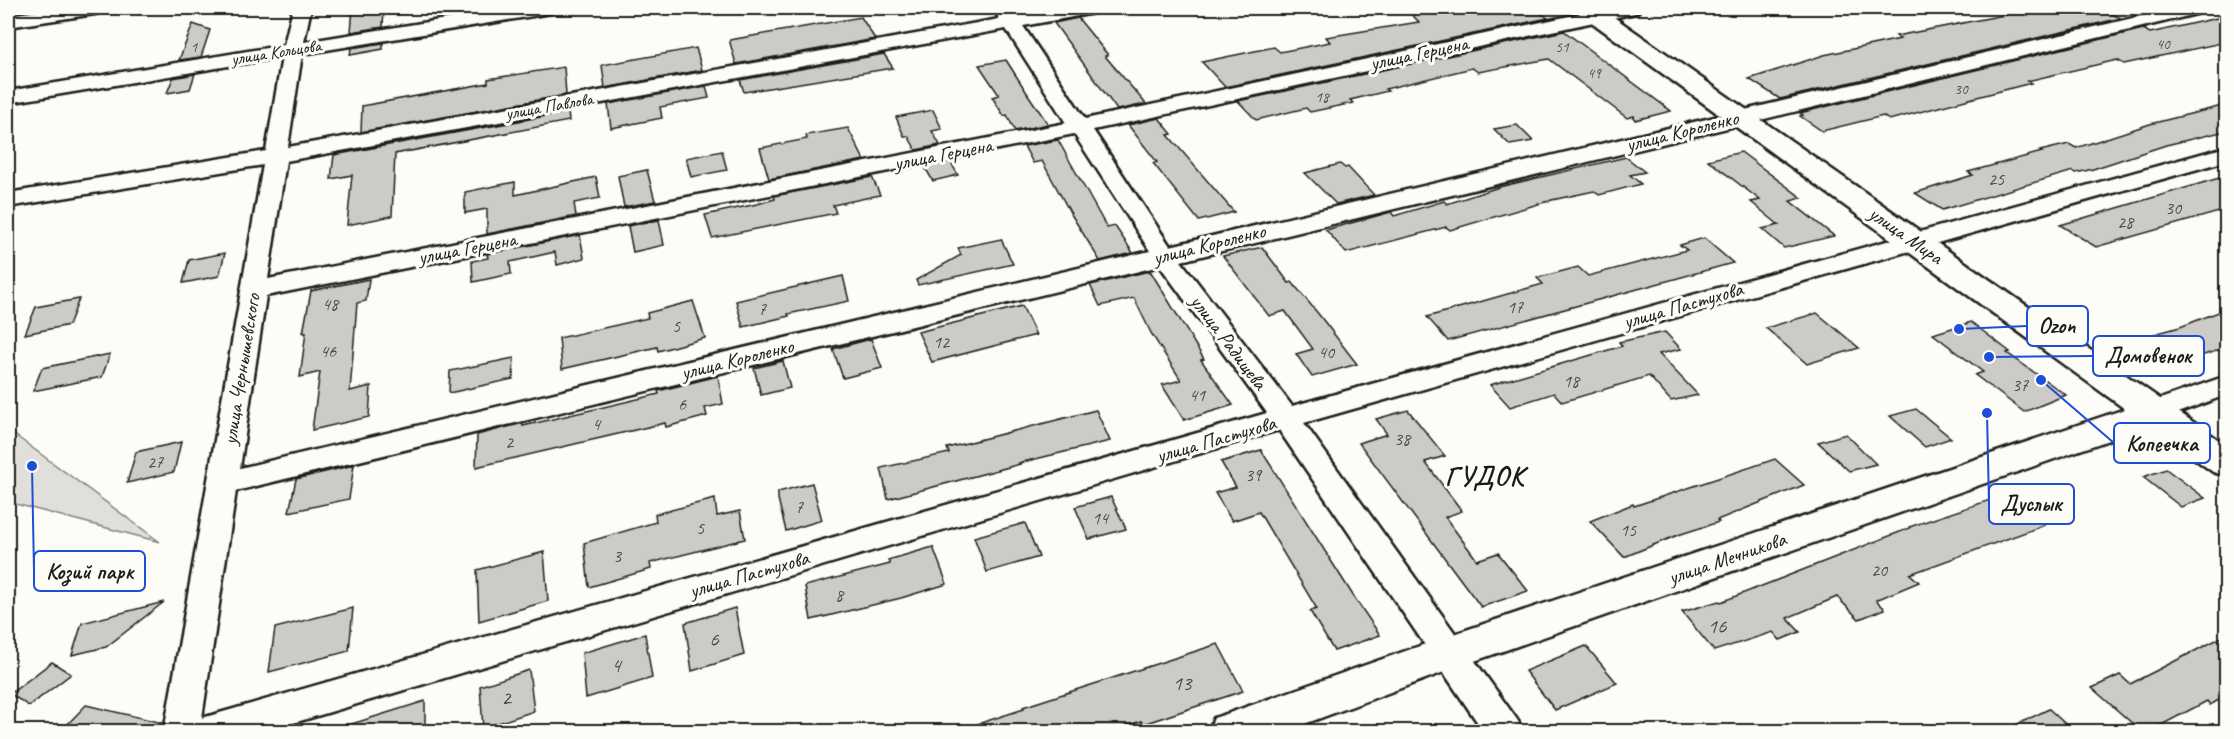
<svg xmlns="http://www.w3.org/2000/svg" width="2234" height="739" viewBox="0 0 2234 739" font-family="Caveat,sans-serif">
<rect width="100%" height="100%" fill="#fdfcf7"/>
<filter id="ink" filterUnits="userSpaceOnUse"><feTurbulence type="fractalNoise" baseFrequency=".0167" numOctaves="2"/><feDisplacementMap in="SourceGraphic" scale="12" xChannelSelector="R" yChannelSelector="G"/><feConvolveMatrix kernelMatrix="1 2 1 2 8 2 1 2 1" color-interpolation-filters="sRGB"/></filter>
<g filter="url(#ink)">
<path fill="#e0dfdb" stroke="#7e7e7c" stroke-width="1.5" d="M8,430L160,542L8,502Z"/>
<g fill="#cccbc8" stroke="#1c1c1c" stroke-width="1.5">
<path d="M353,8H384L383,27L351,32Z"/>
<path d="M1443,8H1534L1548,18L1225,87L1202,62L1274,47L1280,52L1330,42L1326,37L1419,22L1410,13Z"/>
<path d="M2040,8H2099L2121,18L1780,99L1749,79L1824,55L1900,39L1896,36Z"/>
<path d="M2226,16V42L2124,64L2117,60L2027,81L2031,83L1889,120L1883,116L1822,131L1800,116L1803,115L1800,113L2143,29L2150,33Z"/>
<path d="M861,17L875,39L736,64L730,43V40Z"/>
<path d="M1078,18L1108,55L1105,56L1146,104L1117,110L1054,23Z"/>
<path d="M193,24L210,30L201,57L179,60Z"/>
<path d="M1564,31L1671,111L1635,120L1634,116L1627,118L1549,59L1478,72L1472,68L1385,89L1388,91L1350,100L1353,103L1310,112L1306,108L1256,120L1238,101Z"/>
<path d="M383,43V49L350,55L351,48Z"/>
<path d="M696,48L702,70L605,88L602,65Z"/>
<path d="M884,54L893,68L744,92L740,80Z"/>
<path d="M1006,60L1029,96L1048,124L1015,131L1007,115L1004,116L992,97L999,95L979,65Z"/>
<path d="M564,67L566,95L361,132L362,106L488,83V79Z"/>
<path d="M195,74L190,89L167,93L173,78Z"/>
<path d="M706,86L709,98L660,107L662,118L611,128L608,104Z"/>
<path d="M2226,105V131L2166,145L2093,169L2076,173L2073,171L1942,210L1915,193L1973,175L1968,172L2042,152L2040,151L2069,144L2076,148L2150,124Z"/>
<path d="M933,110L942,129L932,131L940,145L916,150L908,136H904L896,117Z"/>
<path d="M568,112L569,121L395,154L392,216L347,225L352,175L331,179L334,155Z"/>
<path d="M1159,118L1172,134L1168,135L1234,212L1199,221L1153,163L1157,162L1128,125Z"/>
<path d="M1517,125L1533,141L1510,145L1494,129Z"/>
<path d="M848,128L864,160L769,179L760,148L807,139L806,135Z"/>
<path d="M1058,140L1107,228L1115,226L1133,253L1100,261L1071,214L1042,161L1033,163L1024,146Z"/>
<path d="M722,151L727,170L691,177L686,158Z"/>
<path d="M1741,152L1802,198L1790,201L1834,236L1784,248L1762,229L1779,225L1751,202L1760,200L1708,160Z"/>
<path d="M1626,157L1645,172L1630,175L1641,184L1599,195L1594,191L1552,200L1450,230L1446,227L1346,253L1326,230L1391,212L1394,216L1444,201L1447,204L1499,187Z"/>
<path d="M950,161L958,175L933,181L924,166Z"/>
<path d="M1340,164L1345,168L1348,167L1374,195L1336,204L1305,173Z"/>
<path d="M647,170L655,201L624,207L618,176Z"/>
<path d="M2226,176V210L2096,247L2060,225Z"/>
<path d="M596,177L600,198L574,203L576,216L487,234V209L465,213V192L515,182V195Z"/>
<path d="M872,177L880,195L833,205L836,213L712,238L705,215L757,204L775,199L774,196Z"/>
<path d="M659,220L664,245L633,252L628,226Z"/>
<path d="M580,235L584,258L557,265L555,252L510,262L511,274L473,282L472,261L488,258L487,254Z"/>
<path d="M1704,238L1733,263L1448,341L1427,317L1543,284L1537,278L1578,267L1588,276L1687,250L1680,245Z"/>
<path d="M1001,239L1013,264L918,285L916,280L961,255L958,248Z"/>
<path d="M1262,247L1289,283L1292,282L1320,316L1357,364L1312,377L1296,354L1313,349L1285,311L1269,316L1223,256Z"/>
<path d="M225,253L219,276L183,283L189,260Z"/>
<path d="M1145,272H1151L1204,359L1201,360L1233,405L1184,420L1162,385L1181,380L1151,333L1134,298L1100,306L1090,285Z"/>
<path d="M843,276L849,301L788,314L789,316L743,327L736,301Z"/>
<path d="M369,279L366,301L357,303L350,391L371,386L369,417L312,430L320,372L300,377L306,332L303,333L311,291Z"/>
<path d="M79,299L69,325L25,334L36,307Z"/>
<path d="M693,301L705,338L658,351L657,347L562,369L559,338L648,318L647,313Z"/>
<path d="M1022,306L1036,335L932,362L918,332Z"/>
<path d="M2226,309V348L2185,361L2147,336L2180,327Z"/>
<path d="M1817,313L1859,348L1807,364L1766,328Z"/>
<path d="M1971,322L2010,352L2007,353L2066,395L2024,412L1975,375L1983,372L1933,334Z"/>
<path d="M1665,332L1681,349L1659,354L1698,395L1671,401L1649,376L1562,402L1554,393L1510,407L1490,385L1622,346L1619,342Z"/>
<path d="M871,339L882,368L843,378L833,349Z"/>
<path d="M110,354L102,377L33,391L42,368Z"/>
<path d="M514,358L513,379L449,393L450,371Z"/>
<path d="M783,361L790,388L761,395L754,368Z"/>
<path d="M718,376L723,404L705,408L707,416L666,427L665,423L476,467L477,435L523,423V426L659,394L658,391Z"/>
<path d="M1916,409L1951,438L1925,447L1890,416Z"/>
<path d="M1096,410L1110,441L1019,463L1020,464L888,499L881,468L949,453L947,448Z"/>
<path d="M1408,410L1445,456L1425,462L1462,511L1445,517L1477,560L1498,553L1528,591L1481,607L1359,443L1387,434L1376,419Z"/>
<path d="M1846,434L1876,464L1849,471L1818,442Z"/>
<path d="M181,442L174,472L127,483L136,452Z"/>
<path d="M1261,450L1354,597L1380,635L1334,651L1310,611L1317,609L1259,512L1232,521L1215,493L1236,487L1221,462Z"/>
<path d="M1775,459L1804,485L1717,520L1719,522L1678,535L1624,557L1590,521L1633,504L1634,506Z"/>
<path d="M354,465L349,499L289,512L296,479Z"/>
<path d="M2166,469L2205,498L2181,507L2143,477Z"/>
<path d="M812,483L822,520L786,531L778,499V492Z"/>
<path d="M2008,494L2045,525L1910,574L1919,582L1876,600L1885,609L1859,619L1837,597L1787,618L1800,632L1780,640L1773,632L1714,651L1682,612L1719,601L1721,602L1910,528L1909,527Z"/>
<path d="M1111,497L1126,529L1089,539L1075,507Z"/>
<path d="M715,499L717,516L740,511L745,539L650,563L651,569L589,587L584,543L656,522L655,514Z"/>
<path d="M1025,523L1039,557L987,572L974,537Z"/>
<path d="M933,547L947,584L901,598L811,620L805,586L890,564L888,560Z"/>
<path d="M544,552L548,601L479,621L477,570Z"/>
<path d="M164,602L106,647L72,655L82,623Z"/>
<path d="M353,608L349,651L269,672L275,628Z"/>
<path d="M735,608L744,655L692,671L685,623Z"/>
<path d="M645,634L652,678L586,698L582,653Z"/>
<path d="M2226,635V696L2210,705L2207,701L2148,732H2142L2092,688L2120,675L2130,684Z"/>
<path d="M1218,644L1243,691L1143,724L1141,721L1109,732H968V727L1024,709L1023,707Z"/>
<path d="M1586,646L1617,683L1555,710L1525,671Z"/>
<path d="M52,662L71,674L29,706L10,694Z"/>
<path d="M529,670L534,711L483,728L480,686Z"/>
<path d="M425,701V732H343L342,727Z"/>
<path d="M86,705L163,723L162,732H60Z"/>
<path d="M2049,709L2074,732H2001Z"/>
</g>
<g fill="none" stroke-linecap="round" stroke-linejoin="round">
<g stroke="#1c1c1c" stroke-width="5">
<g id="street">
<path d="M61,8H104L102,12L95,14L8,27V15Z"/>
<path d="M293,8H311L304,42L514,8H554L552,12L545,14L302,54L288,147L999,19L994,8H1010L1016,16L1061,8H1098L1096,12L1089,14L1023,26L1085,119L1607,8H1640L1638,12L1631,14L1093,130L1170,246L2175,8H2205L2203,12L2196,14L1181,261L1292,406L2226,147V161L1304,423L1518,721L1523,732H1484L1279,430L263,732H164L263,165L8,207V193L266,151L282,57L8,103V91L284,45ZM1006,29L1066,123L268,279L286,161ZM1074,134L1150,251L240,468L266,296ZM1160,266L1267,413L202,718L236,491Z"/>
<path d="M2226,376V395L2153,422L2143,419L2139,412L2143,405Z"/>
</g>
</g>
<g stroke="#1c1c1c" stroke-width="5">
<path id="secondary" d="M1576,8H1601L2226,445V476L2213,472L2149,426L1463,665L1283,732H1208L1214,718L1229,713L1451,635L2125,409L1579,13Z"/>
</g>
<use href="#street" fill="#fdfcf7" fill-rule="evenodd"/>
<use href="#secondary" fill="#fdfcf7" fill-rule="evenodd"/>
</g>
</g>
<g text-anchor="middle" stroke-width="6" stroke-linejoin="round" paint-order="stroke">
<g font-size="15" fill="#484847">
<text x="2163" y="49">40</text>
<text x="194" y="52">1</text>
<text x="1562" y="52">51</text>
<text x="1594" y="78">49</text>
<text x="1961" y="94">30</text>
<text x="1322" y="102">18</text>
</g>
<g font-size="18" fill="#1c1c1c" stroke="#fdfcf7">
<text transform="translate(276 52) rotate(-9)" y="6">улица Кольцова</text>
<text transform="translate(549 106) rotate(-10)" y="6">улица Павлова</text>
</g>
<g font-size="18" fill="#484847">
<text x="1996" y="185">25</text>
<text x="2173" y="214">30</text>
<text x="2125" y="228">28</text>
<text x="330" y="310">48</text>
<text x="1515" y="313">17</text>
<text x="762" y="315">7</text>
<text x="676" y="332">5</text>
<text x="941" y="348">12</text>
<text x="328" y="357">46</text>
<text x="1326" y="358">40</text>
<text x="1571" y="387">18</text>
<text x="2020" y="391">37</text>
<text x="1197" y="401">41</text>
<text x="682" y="410">6</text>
<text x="596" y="430">4</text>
<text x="1402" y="445">38</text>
<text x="509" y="448">2</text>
<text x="155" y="468">27</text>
<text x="1253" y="481">39</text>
<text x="799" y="513">7</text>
<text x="1100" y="524">14</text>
<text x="700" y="534">5</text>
<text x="1628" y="536">15</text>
<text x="617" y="562">3</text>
<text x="1879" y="576">20</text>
<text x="839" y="601">8</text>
</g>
<g font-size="21" fill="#1c1c1c" stroke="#fdfcf7">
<text transform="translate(1419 53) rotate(-12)" y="7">улица Герцена</text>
<text transform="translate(1682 131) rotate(-14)" y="7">улица Короленко</text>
<text transform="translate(943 154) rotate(-11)" y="7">улица Герцена</text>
<text transform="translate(1906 235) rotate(35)" y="7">улица Мира</text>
<text transform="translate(1209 244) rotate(-14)" y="7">улица Короленко</text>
<text transform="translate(467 248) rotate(-11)" y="7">улица Герцена</text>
<text transform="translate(1683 305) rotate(-16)" y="7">улица Пастухова</text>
<text transform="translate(1229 342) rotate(53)" y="7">улица Радищева</text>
<text transform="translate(737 359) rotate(-14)" y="7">улица Короленко</text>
<text transform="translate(241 369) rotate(-81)" y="7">улица Чернышевского</text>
<text transform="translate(1216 439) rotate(-16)" y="7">улица Пастухова</text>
<text transform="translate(1727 558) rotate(-19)" y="7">улица Мечникова</text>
<text transform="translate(749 574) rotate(-16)" y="7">улица Пастухова</text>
</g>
<g font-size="21" fill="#484847">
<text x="1717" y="633">16</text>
<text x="714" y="646">6</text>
<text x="616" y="672">4</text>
<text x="1182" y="690">13</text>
<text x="506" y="705">2</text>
</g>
<g font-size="27" font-weight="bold" letter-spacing="1.5" fill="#1c1c1c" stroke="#fdfcf7">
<text x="1485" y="485">ГУДОК</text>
</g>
</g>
<path fill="none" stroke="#1d4ed8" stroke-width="2" d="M1959 329L2027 326M1989 357L2093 356M2041 380L2114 443M1987 413L1989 504M32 466L34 571"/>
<g fill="#1d4ed8" stroke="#fdfcf7" stroke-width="2">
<circle cx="1959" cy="329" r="6"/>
<circle cx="1989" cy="357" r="6"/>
<circle cx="2041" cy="380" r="6"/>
<circle cx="1987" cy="413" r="6"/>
<circle cx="32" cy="466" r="6"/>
</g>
<g fill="#fdfcf7" stroke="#1d4ed8" stroke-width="2">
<rect x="2027" y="306" width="61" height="40" rx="6"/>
<rect x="2093" y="336" width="111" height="40" rx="6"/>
<rect x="2114" y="423" width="96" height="40" rx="6"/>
<rect x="1989" y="484" width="85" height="40" rx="6"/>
<rect x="34" y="551" width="111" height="40" rx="6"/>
</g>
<g font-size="22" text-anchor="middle" font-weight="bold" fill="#1c1c1c">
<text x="2057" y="333">Ozon</text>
<text x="2148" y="363">Домовенок</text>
<text x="2162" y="451">Копеечка</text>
<text x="2031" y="511">Дуслык</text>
<text x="90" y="579">Козий парк</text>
</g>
<rect width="2234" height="739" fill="none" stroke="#fdfcf7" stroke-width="30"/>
<rect x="15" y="15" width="2204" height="709" fill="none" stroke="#1c1c1c" stroke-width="2" filter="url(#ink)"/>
</svg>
